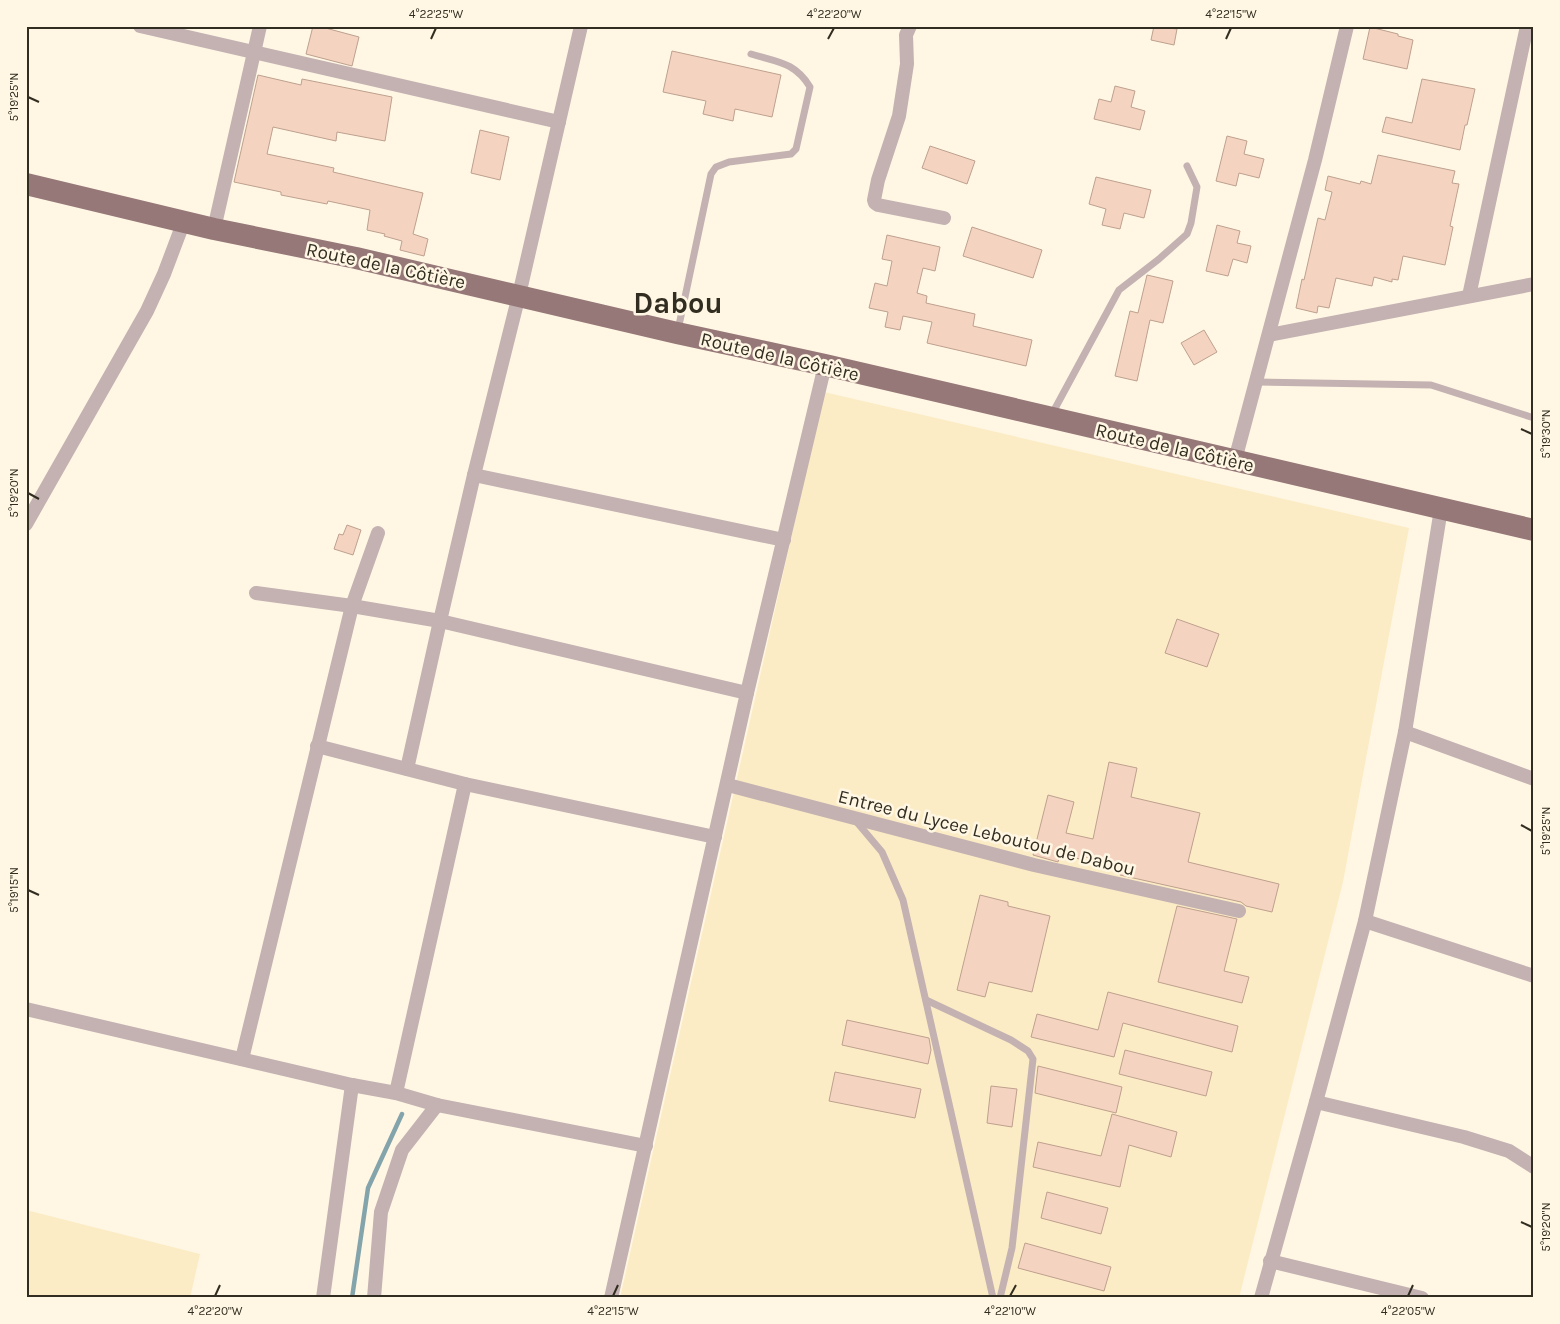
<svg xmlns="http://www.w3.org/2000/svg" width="1560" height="1324" viewBox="0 0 1560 1324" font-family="Karla,sans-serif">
<rect width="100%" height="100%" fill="#fff7e4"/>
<g fill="#fcecc5">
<path d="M824,392L1409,528L1343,882L1239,1298H620Z"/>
<path d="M26,1210L200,1254L190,1298H26Z"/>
</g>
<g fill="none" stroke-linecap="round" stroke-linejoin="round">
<path stroke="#84a4ac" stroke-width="4.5" d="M352,1298L368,1188L402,1114"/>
</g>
<g fill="#f4d4c1" stroke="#bea08e">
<path d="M313,26H318L359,37L352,66L306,54Z"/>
<path d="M1154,26L1177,29L1174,45L1151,40Z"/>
<path d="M1370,27L1398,34V36L1413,40L1407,69L1363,59Z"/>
<path d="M672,51L781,75L772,117L735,109L733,121L703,114L706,101L663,92Z"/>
<path d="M258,75L301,85L302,79L392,97L385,141L337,132L336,141L273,127L267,154L334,168L333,172L423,193L413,234L428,239L424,256L400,250L402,241L384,236L385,234L367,230L370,210L328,201L327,204L281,195V192L234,182Z"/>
<path d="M1422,79L1475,89L1467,125H1465L1460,150L1382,132L1386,117L1412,123Z"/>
<path d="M1115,86L1135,91L1131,107L1145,111L1140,130L1094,119L1099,99L1111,102Z"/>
<path d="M480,130L509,137L500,180L471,173Z"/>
<path d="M1227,136L1247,141L1244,154L1264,159L1259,178L1239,173L1236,186L1216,181Z"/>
<path d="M930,146L975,161L967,184L922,168Z"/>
<path d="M1378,155L1455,171L1452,183L1459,184L1450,226L1453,227L1445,265L1403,256L1398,280L1392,279V282L1374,277L1372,286L1336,278L1329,308L1318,306L1317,313L1296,308L1302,279L1304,280L1318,218L1325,220L1332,192L1325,190L1328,176L1360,184L1361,181L1371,184Z"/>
<path d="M1096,177L1151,190L1144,218L1124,213L1120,229L1102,225L1106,209L1089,204Z"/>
<path d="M1217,225L1240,231L1237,243L1251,246L1247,263L1233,259L1228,276L1206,271Z"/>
<path d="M972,227L1042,250L1033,278L963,256Z"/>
<path d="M887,235L940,247L935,271L923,268L917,293L927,296L926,303L975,314L973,326L1032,340L1026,366L927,343L932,322L903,316L900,330L885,327L888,312L869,308L875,283L887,286L892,261L882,259Z"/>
<path d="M1147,275L1173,281L1163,323L1150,320L1137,381L1115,376L1130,311L1138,313Z"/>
<path d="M1204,330L1217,352L1194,365L1181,343Z"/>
<path d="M347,525L361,530L353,555L334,549L339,534L343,535Z"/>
<path d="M1177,619L1219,634L1207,667L1165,653Z"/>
<path d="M1109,762L1137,768L1131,797L1200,813L1188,862L1279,884L1272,912L1246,906L1241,902L1120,875L1122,865L1085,857V860L1060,855L1058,862L1033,855L1048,795L1074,802L1066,833L1093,839Z"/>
<path d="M980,895L1008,902V906L1050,916L1032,992L989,982L985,997L957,990Z"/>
<path d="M1177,906L1237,919L1224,971L1249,977L1242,1003L1158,982Z"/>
<path d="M1108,992L1238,1026L1232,1052L1123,1023L1114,1057L1031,1037L1037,1014L1098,1030Z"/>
<path d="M847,1020L929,1038L931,1050L928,1064L842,1045Z"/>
<path d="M1125,1050L1212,1072L1206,1096L1119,1074Z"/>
<path d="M1038,1066L1122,1087L1116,1113L1035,1093Z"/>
<path d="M835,1072L921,1089L915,1118L829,1101Z"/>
<path d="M991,1086L1017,1089L1012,1127L987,1123Z"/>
<path d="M1112,1114L1177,1132L1171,1157L1129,1145L1120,1187L1033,1167L1038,1142L1101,1156Z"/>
<path d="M1047,1192L1108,1208L1101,1234L1041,1218Z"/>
<path d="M1025,1243L1111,1267L1104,1291L1018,1268Z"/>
</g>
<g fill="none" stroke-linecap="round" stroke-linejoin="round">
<g stroke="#c4b2b2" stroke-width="7">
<path d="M678,330L711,174L716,167L729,162L791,154L796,149L810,87C795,62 777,62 751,54"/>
<path d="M1257,382L1431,385L1534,418"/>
<path d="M1052,414L1119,290L1159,259L1187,234L1191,223L1197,187L1187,166"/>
<path d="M855,820L882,852L903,900L993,1298"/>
<path d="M926,1000L1011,1040L1028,1051L1033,1059L1012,1248L1000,1298"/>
</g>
<g stroke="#c4b2b2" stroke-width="14">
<path d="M140,26L559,122"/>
<path d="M910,26L906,35L907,64L899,116L878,180L874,200L875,203L878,205L944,218"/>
<path d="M214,229L260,26"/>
<path d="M1469,296L1527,26"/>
<path d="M1269,335L1534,284"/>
<path d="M1235,460L1315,160L1347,26"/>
<path d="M474,475L784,540"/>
<path d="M26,524L147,311L164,274L184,221"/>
<path d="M256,593L352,606L440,621L747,693"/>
<path d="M1405,732L1534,779"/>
<path d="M317,746L465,784L715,837"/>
<path d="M407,769L440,621L474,475L519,295L581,26"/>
<path d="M728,785L1034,865L1239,911"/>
<path d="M1365,921L1534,976"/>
<path d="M26,1009L352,1085L396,1093L437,1105L646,1146"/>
<path d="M242,1059L352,606L378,533"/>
<path d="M396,1093L465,784"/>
<path d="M1316,1102L1464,1137L1509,1151L1534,1167"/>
<path d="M1270,1261L1422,1298"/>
<path d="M323,1298L352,1085"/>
<path d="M374,1298L381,1212L402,1150L437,1105"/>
<path d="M611,1298L747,693L825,365"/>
<path d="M1261,1298L1316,1102L1365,921L1405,732L1441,509"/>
</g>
<path stroke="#967879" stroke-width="22" d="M26,184L214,229L356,258L677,333L825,365L1534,530"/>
</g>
<path fill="none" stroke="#312d20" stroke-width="2" d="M431,39L436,28M828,39L834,28M1226,39L1231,28M28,97L39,102M1521,429L1532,434M28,493L39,499M1521,825L1532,831M28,890L39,895M1521,1222L1532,1227M215,1296L220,1285M613,1296L618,1285M1010,1296L1016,1285M1408,1296L1413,1285"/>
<g text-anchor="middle" stroke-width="5" stroke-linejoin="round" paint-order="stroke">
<g font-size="19" fill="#312d20" stroke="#fff7e4">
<text transform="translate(386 265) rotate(12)" y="7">Route de la Côtière</text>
<text transform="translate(780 356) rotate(13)" y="7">Route de la Côtière</text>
<text transform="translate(1175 447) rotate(13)" y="7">Route de la Côtière</text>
<text transform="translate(987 832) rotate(14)" y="7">Entree du Lycee Leboutou de Dabou</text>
</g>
<g font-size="29" font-weight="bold" fill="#312d20" stroke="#fff7e4">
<text x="678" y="313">Dabou</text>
</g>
</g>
<rect width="1560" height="1324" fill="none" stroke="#fff7e4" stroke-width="55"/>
<rect x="28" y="28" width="1504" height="1268" fill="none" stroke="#312d20" stroke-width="2"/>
<g font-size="12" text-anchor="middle" fill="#312d20">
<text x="436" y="18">4°22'25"W</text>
<text x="834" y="18">4°22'20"W</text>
<text x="1231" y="18">4°22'15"W</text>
<text transform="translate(14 97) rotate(-90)" y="4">5°19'25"N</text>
<text transform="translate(1546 434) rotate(-90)" y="4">5°19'30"N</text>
<text transform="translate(14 493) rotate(-90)" y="4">5°19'20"N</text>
<text transform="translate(1546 831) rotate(-90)" y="4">5°19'25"N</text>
<text transform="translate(14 890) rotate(-90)" y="4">5°19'15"N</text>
<text transform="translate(1546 1227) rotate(-90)" y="4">5°19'20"N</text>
<text x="215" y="1315">4°22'20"W</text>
<text x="613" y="1315">4°22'15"W</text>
<text x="1010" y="1315">4°22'10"W</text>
<text x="1408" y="1315">4°22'05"W</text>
</g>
</svg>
